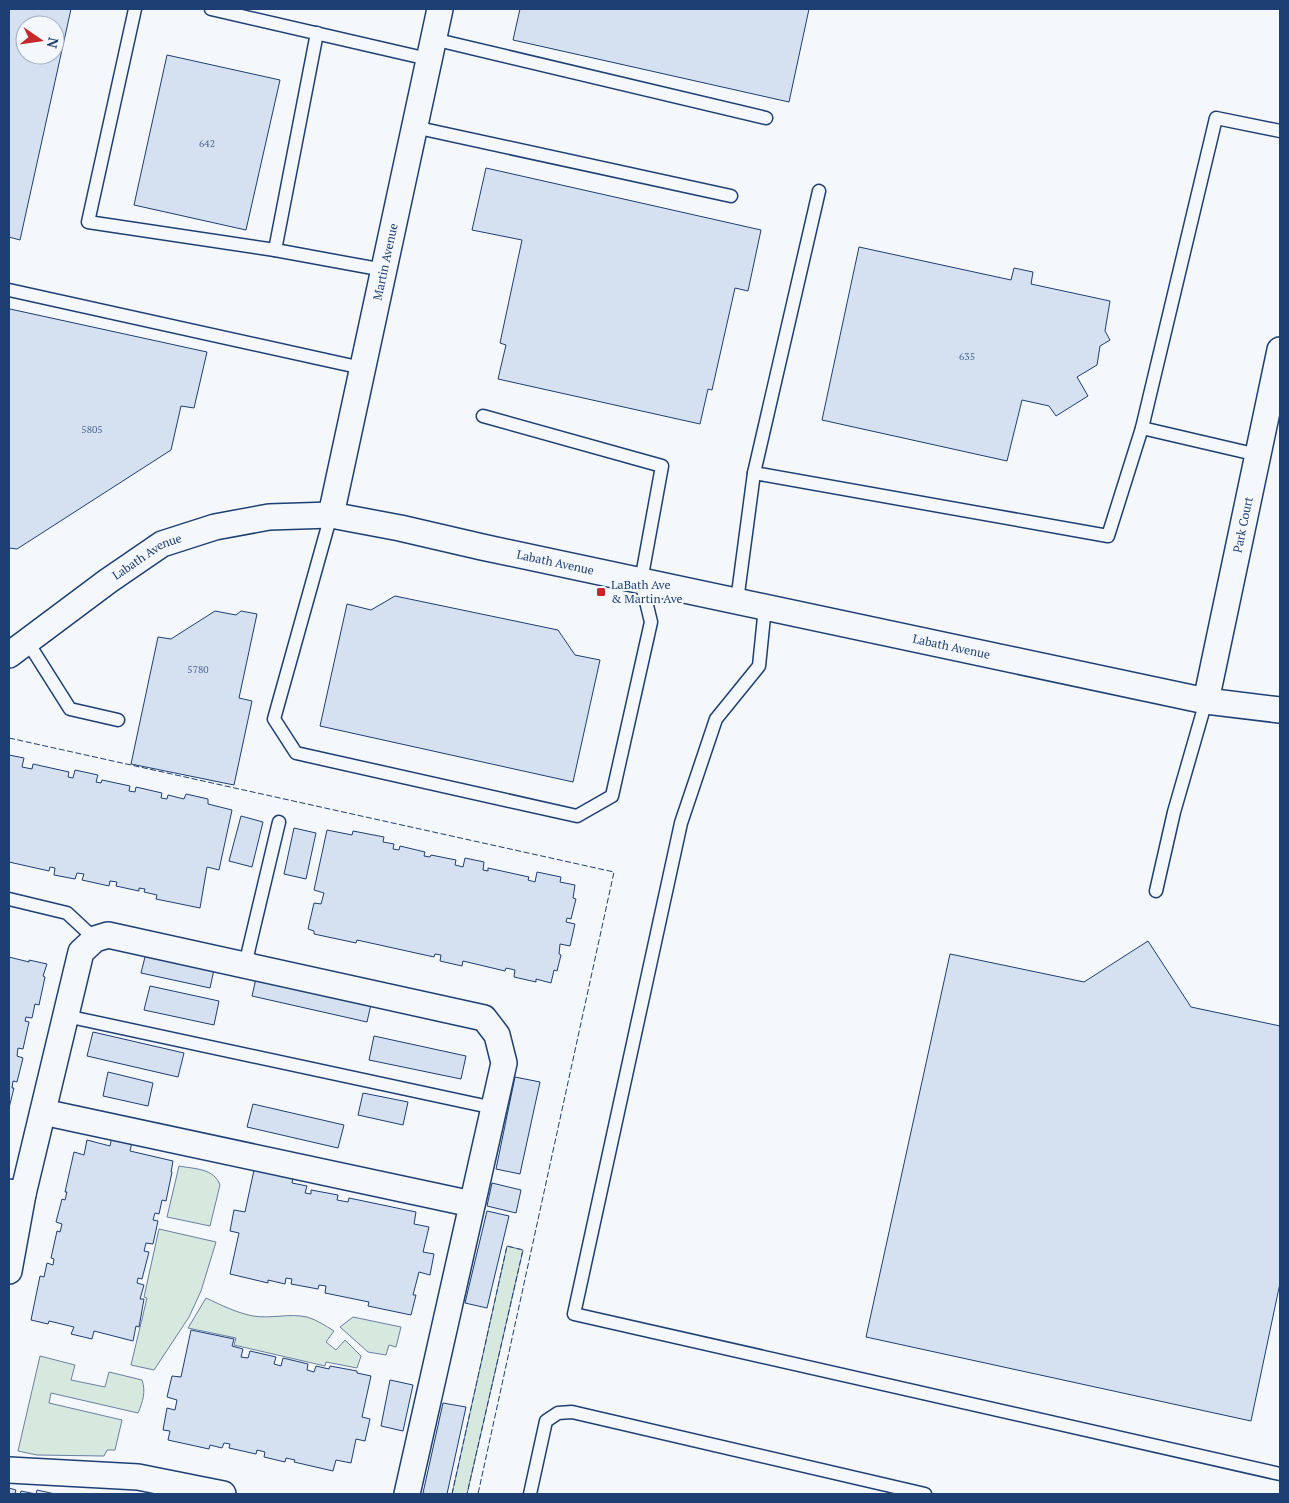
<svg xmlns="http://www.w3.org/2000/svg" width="1289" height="1503" viewBox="0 0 1289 1503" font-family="'PT Serif',serif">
<rect width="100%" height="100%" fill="#f4f7fb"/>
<g fill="#d7e8df" stroke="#687fa3">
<path d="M179,1166C194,1169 214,1168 220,1185L210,1226L167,1217Z"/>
<path d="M159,1229L216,1242L201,1291L189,1317L154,1370L131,1365L147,1298L144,1297Z"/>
<path d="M507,1246L523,1250L467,1494H452Z"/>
<path d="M206,1298C221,1305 237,1313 253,1316C271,1319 289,1313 307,1317C317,1320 326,1326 334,1331L326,1342L336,1350L345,1340L361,1356L357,1368L326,1362L325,1366L234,1345L236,1338L188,1328Z"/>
<path d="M353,1317L401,1327L396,1347L389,1345L386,1355L368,1352L340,1327Z"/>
<path d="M40,1356L75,1365L71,1380L105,1387L109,1372L142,1380C146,1392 143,1401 138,1413L51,1393L49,1403L122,1420L115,1450H107L104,1456L37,1455L18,1451Z"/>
</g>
<g fill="#d5e0f0" stroke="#1d3f73" fill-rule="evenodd">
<path d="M9,9H71L20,240L9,237ZM25,25H55V55H25Z"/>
<path d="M520,9H809L789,102L513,40Z"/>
<path d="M167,55L280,80L246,230L134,205Z"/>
<path d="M486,168L761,230L748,291L735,288L712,390L708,389L700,424L498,379L506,345L500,343L522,240L472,230Z"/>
<path d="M859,247L1011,280L1014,268L1033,272L1031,284L1110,301L1105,331L1110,340L1100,346L1097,365L1077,377L1088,396L1056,416L1049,406L1022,400L1007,461L822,420Z"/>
<path d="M10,309L207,352L194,408L181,406L171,450L17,549L9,548V310Z"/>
<path d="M395,596L558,630L575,655L600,660L573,782L320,726L347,604L371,610Z"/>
<path d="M215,611L236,615L241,611L257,614L239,698L252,701L234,785L131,764L158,637L171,639Z"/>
<path d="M9,755L24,758L22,767L32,769L33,764L69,772L68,777L73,778L75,770L98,775L96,782L101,783L102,780L130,786L129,791L135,792L136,787L162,793L161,798L167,799L168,795L184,799L186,794L208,799V804L232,810L219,870L207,867L200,908L156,899L157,895L144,892L145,889L139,888V891L116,886L117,882L110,881L109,886L82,880L84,874L77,873L75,879L54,875L55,868L50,867L49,871L9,862Z"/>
<path d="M241,816L263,822L252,867L229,861Z"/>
<path d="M294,828L316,833L306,879L284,874Z"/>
<path d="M327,830L352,835L353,831L384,837L383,842L394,844L393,849L399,850L400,846L425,852L424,856L430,857L431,855L456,860L455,865L463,867L465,858L484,862L483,870L488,871V868L529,877L528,880L535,882L537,872L561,877L560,882L575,885L573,898L576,899L571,919L567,918L566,922L575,924L570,946L560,944L559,954L561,955L557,971L554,970L551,983L536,979V982L514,977L515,970L506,968L505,971L463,961L462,966L440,961L441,955L435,954L434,957L357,940L356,943L314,934V931L308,929L314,903L321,904L324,893L314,890Z"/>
<path d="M1148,941L1191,1007L1280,1026V1283L1251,1421L866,1337L950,954L1084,982Z"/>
<path d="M147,949L215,965L210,988L141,973Z"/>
<path d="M9,957L29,962V960L47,964L43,976L45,977L39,1005L35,1004L32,1018L26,1017L25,1021L29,1022L23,1049L18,1048L17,1056L23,1058L17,1082L13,1081L12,1088H14L9,1108Z"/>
<path d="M257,974L372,1000L367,1022L252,996Z"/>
<path d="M150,986L219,1001L214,1025L144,1010Z"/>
<path d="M93,1032L184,1053L178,1077L87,1056Z"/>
<path d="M374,1036L466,1056L461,1079L369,1060Z"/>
<path d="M108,1072L153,1083L148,1106L103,1096Z"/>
<path d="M515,1077L540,1082L520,1174L496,1169Z"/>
<path d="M363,1093L408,1102L403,1125L358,1115Z"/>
<path d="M253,1104L344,1125L338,1148L247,1127Z"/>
<path d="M112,1137L132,1142L130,1151L173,1161L171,1172H172L166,1201L162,1200L159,1214L155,1213L153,1220L158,1221L153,1244L146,1243L144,1251L149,1252L142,1279L138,1278L137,1283L144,1285L140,1299H144L139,1327L136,1326L133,1341L94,1331L92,1339L71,1334L74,1327L49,1321L48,1324L31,1320L40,1276L44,1277L47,1263L53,1265L54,1259L51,1258L57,1231L60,1232L62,1224L56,1222L62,1199L65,1200L67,1192H65L74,1152L84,1155L87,1140L110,1146Z"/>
<path d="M254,1170L293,1178L292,1183L307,1186L305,1193L311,1194V1190L338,1195L337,1200L348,1202L349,1198L416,1212L414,1224L429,1227L423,1252L434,1254L430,1275L419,1272L413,1295H416L411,1315L368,1306L369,1302L325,1293L326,1286L319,1285L318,1289L291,1284L292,1279L286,1278L285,1284L268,1280V1283L230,1274L239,1233L230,1231L234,1210L245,1212Z"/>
<path d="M492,1183L521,1190L516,1213L487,1206Z"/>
<path d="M487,1211L509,1216L487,1308L465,1303Z"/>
<path d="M191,1330L234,1339L232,1346L243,1349L241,1357L248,1358L250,1351L276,1357L274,1364L281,1366L283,1358L308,1364L307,1370L314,1372L316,1366L329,1369L330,1366L357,1371V1373L371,1376L362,1417L370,1419L365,1441L356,1439L351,1463L336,1460L333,1471L294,1462L295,1460L286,1458L285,1462L264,1457L265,1452L257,1450L256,1454L229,1448L230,1444L224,1443L222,1448L210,1445L209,1449L168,1440L170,1431L163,1430L167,1408L175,1410L177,1400L167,1397L172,1376L181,1377Z"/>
<path d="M390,1380L413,1385L403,1431L381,1426Z"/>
<path d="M443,1403L466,1407L447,1494H428L423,1493Z"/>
<path d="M9,1488L16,1490L15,1493L19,1494H9Z"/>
<path d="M37,1490L55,1494H20L21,1491L36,1494Z"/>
</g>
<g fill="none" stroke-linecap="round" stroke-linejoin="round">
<g stroke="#1d3f73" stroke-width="15">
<g id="service">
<path d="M135,9L88,222L275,250L317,33"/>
<path d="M211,9L428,59"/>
<path d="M433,39L766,118"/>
<path d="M414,127L731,196"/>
<path d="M275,250L384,270"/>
<path d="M9,290L362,368"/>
<path d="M1142,428L1258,455"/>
<path d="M754,473L1108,536L1142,428L1216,118L1280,131"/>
<path d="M331,515L274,719L296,753L577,816L612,796L651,622L641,581L662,466L483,416"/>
<path d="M737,601L754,473L819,191"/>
<path d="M765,607L759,666L716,719L681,823L574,1314L1280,1474"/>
<path d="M27,641L70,709L118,720"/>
<path d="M1156,891L1174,812L1206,701"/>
<path d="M9,899L67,913L95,939"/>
<path d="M245,965L279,822"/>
<path d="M66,1016L494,1108"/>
<path d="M530,1494L546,1421L558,1413L572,1412L925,1494"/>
</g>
</g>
<g stroke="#1d3f73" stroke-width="28">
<g id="minor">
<path id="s1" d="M331,515L440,9"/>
<path id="s2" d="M9,655L108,581L162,544L215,527L269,517L331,515L400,528L482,547L1206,701L1280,710"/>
<path id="s3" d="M1206,701L1280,350"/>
<path d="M43,1112L472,1204"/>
<path d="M9,1192L23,1194L81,952L95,939L108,935L484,1018L497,1035L504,1063L407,1494"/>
<path d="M9,1271L23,1194"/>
<path d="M9,1470L138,1477L223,1494"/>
</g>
</g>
<use href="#service" stroke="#f4f7fb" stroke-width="12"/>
<use href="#minor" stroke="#f4f7fb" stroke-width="25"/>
<g stroke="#1d3f73" stroke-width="1" stroke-dasharray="6 2.5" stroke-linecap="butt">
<path d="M9,738L614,872L478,1494"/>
<path d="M452,1494L507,1246L523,1250L467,1494"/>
</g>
</g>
<rect fill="#c62828" stroke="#f4f7fb" stroke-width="2" x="596" y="587" width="10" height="10" rx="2.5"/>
<g text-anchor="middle" stroke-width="4" stroke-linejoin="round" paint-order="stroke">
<g font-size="10" fill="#4b6792">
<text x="207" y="147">642</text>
<text x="967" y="360">635</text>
<text x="92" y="433">5805</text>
<text x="198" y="673">5780</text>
</g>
<g font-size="12" fill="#1d3f73" stroke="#f4f7fb">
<text dy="4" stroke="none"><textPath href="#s1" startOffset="259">Martin Avenue</textPath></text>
<text dy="4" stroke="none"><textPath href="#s3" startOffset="180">Park Court</textPath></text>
<text dy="4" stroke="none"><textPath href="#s2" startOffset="170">Labath Avenue</textPath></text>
<text dy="4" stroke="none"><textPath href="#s2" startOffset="591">Labath Avenue</textPath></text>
<text dy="4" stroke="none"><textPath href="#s2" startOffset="996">Labath Avenue</textPath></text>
</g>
<g font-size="12" fill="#1d3f73" stroke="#f4f7fb" text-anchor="start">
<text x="611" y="589">LaBath Ave<tspan x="611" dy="14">&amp; Martin Ave</tspan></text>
</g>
</g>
<rect width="1289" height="1503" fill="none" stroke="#1d3f73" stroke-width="20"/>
<g transform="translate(40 40) rotate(103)"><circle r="24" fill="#f4f7fb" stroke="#9eadc5"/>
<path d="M0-4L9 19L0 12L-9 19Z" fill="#c62828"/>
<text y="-8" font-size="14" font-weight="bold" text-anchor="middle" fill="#1d3f73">N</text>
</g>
</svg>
